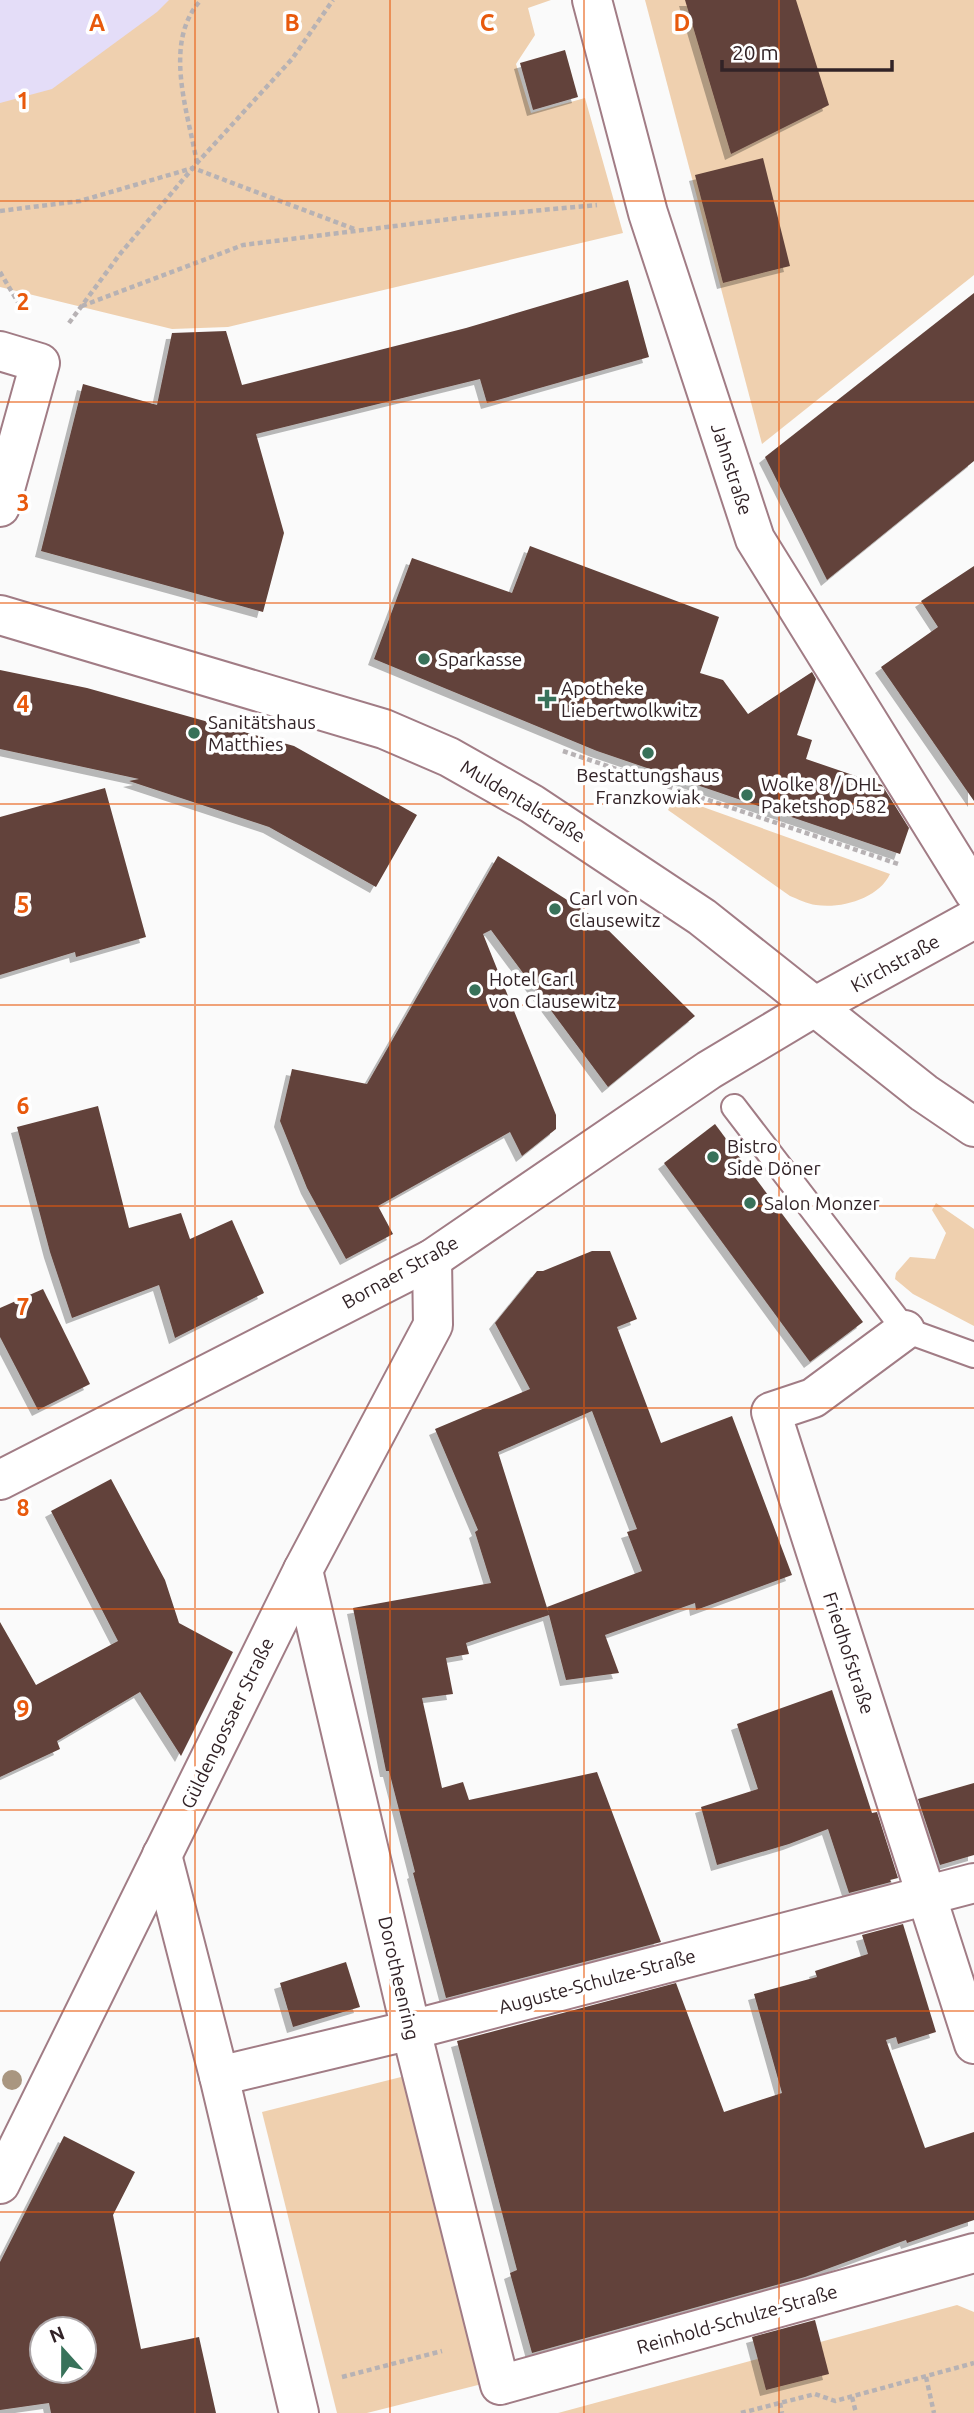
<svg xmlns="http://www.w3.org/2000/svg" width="974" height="2413" viewBox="0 0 974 2413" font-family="Ubuntu,sans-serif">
<defs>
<filter id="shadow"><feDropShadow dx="-6" dy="6" stdDeviation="0" flood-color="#0004"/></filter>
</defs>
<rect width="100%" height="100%" fill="#fafafa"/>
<g fill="#efd0af">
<path d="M0,0H551L528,8L535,35L516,64L531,113L585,98L623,233L228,327L172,329L0,287Z"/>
<path d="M645,0H974V275L762,444Z"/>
<path d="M675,797L890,874C879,898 842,909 816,905C807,904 798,899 790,896L668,810Z"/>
<path d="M936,1203L974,1229V1326L913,1294L895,1279L896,1273L910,1257L935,1259L946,1233L932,1210Z"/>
<path d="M405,2076L482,2384L367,2413H337L262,2112Z"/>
<path d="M957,2305L974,2312V2413H558Z"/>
</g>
<path fill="#e4ddf8" d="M0,0H169L157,12L52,89L0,103Z"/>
<g fill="#62423a" fill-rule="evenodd" filter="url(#shadow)">
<path d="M685,0H796L829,105L731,154Z"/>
<path d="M565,50L578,97L533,110L520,63Z"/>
<path d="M763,158L790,266L723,283L695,175Z"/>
<path d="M628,280L649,357L487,403L480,379L256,434L284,533L263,612L41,551L83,384L157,405L172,333L226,331L242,385L466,328Z"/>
<path d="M974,293V461L827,580L765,457Z"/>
<path d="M530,546L719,617L700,673L723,680L748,714L812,672L816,679L797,735L812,740L806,759L882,785L909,828L900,854L597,751L374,659L412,558L512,593Z"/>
<path d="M974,566V801L881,667L938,627L921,601Z"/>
<path d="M0,670L87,688L294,746L417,815L376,887L269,827L129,781L139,779L0,749Z"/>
<path d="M105,788L146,937L76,957L75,952L0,975V817Z"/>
<path d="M498,856L597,919L695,1016L608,1087L491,930L483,934L556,1115V1129L522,1156L510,1132L378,1206L393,1234L346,1259L307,1188L280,1121L292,1069L367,1084Z"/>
<path d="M98,1106L129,1228L181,1213L190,1239L232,1220L264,1293L175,1338L159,1285L72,1318L50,1252L17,1127Z"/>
<path d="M715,1124L863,1322L810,1362L664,1163Z"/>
<path d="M592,1251H610L637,1319L617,1327L661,1443L732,1416L792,1575L696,1610L695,1603L605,1635L619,1673L566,1680L549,1615L466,1643L469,1654L446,1658L453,1694L422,1698L442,1788L463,1782L469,1800L597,1772L661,1942L446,1998L413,1873L415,1872L389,1771H386L353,1608L491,1583L475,1532L478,1530L435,1429L530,1389L495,1323L537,1271H543ZM592,1411L637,1529L627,1532L642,1571L547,1607L549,1614L498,1452Z"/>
<path d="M43,1289L90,1384L38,1410L0,1337V1308Z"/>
<path d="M111,1479L165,1580L179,1623L233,1652L181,1756L140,1692L57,1741L60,1749L0,1777V1622L36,1685L118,1641L51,1511Z"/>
<path d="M832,1690L872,1813L877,1812L898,1878L890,1880L891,1882L849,1893L828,1829L789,1844L717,1865L701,1807L758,1789L737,1724Z"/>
<path d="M974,1783V1855L940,1865L918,1799Z"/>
<path d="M903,1924L936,2032L898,2044L896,2037L886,2040L925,2148L974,2132V2220L907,2243L906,2240L805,2277L532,2353L510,2273L517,2270L457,2041L676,1983L724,2112L782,2093L754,1994L817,1977L815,1971L868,1954L862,1935Z"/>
<path d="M346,1962L360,2007L293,2027L280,1983Z"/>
<path d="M64,2136L135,2172L113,2215L141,2349L199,2337L216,2413H51L49,2403L0,2410V2262ZM42,2329H84V2371H42Z"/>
<path d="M815,2320L829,2374L766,2390L752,2337Z"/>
</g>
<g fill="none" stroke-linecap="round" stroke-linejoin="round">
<g stroke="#a17c85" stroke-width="28">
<path id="service" d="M734,1107L905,1330L974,1355"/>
</g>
<g stroke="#a17c85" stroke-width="42">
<g id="minor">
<path d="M592,0L648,213L755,539L974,892"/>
<path d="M0,351L40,363L0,507"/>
<path d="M905,1330L813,1398L771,1412L974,2044"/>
<path d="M303,1570L411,2030L500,2385L974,2253"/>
<path d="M162,1855L219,2076L299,2413"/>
<path d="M219,2076L411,2030L974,1883"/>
<path d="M0,2184L303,1570L433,1325L432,1259"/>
</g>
</g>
<g stroke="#a17c85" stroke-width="42">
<g id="secondary">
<path d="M0,615L384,729L449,757L532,804L702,917L924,1093L974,1127"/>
<path d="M0,1480L432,1259L709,1070L816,1006L974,919"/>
</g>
</g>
<g stroke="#b7b2b4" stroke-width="4.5" stroke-dasharray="5 3.5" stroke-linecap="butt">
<path d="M197,163C188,112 162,42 201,0"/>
<path d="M0,211L80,201L193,168L357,230"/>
<path d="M0,272L19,304"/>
<path d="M82,306L243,245L467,217L597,205"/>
<path d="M69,323L120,254L197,163L292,59L333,0"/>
<path d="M563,751L898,864"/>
<path d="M342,2377L442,2351"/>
<path d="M926,2377L934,2413"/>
<path d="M852,2397L856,2413"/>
<path d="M780,2403L782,2413"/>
<path d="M741,2413L815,2394L835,2401L974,2363"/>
</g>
<use href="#service" stroke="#fff" stroke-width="24"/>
<use href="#minor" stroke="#fff" stroke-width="38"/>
<use href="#secondary" stroke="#fff" stroke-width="38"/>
</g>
<circle fill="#a99680" cx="12" cy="2080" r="10"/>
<path fill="none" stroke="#e8590c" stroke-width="2" stroke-opacity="0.55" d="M195,0V2413M390,0V2413M584,0V2413M779,0V2413M0,201H974M0,402H974M0,603H974M0,804H974M0,1005H974M0,1206H974M0,1408H974M0,1609H974M0,1810H974M0,2011H974M0,2212H974"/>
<g fill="#38725a" stroke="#fff" stroke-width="2.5">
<circle cx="424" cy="659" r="7"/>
<path d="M543.5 688.5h7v7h7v7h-7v7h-7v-7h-7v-7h7z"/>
<circle cx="194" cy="733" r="7"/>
<circle cx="648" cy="753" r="7"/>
<circle cx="747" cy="795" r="7"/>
<circle cx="555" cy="909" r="7"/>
<circle cx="475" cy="990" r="7"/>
<circle cx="713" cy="1157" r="7"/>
<circle cx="750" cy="1203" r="7"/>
</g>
<g text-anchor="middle" stroke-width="7" stroke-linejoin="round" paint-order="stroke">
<g font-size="19" fill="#322327" stroke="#fff">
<text transform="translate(732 469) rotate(72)" y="7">Jahnstraße</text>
<text transform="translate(523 801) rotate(31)" y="7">Muldentalstraße</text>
<text transform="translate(895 963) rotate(-29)" y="7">Kirchstraße</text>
<text transform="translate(400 1272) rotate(-29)" y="7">Bornaer Straße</text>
<text transform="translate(849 1653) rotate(72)" y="7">Friedhofstraße</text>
<text transform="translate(227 1723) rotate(-64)" y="7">Güldengossaer Straße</text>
<text transform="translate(399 1978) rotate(77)" y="7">Dorotheenring</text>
<text transform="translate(597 1981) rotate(-15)" y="7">Auguste-Schulze-Straße</text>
<text transform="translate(737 2319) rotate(-16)" y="7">Reinhold-Schulze-Straße</text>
</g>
<g font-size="19" fill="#322327" stroke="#fff" text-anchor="start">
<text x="438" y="666">Sparkasse</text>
<text x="561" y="695">Apotheke<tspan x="561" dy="22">Liebertwolkwitz</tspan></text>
<text x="208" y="729">Sanitätshaus<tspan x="208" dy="22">Matthies</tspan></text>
<text x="648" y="782" text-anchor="middle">Bestattungshaus<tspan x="648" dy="22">Franzkowiak</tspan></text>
<text x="761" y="791">Wolke 8 / DHL<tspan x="761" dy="22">Paketshop 582</tspan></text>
<text x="569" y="905">Carl von<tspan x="569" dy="22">Clausewitz</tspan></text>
<text x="489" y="986">Hotel Carl<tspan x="489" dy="22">von Clausewitz</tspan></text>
<text x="727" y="1153">Bistro<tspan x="727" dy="22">Side Döner</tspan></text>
<text x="764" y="1210">Salon Monzer</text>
</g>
</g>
<g font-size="23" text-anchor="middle" font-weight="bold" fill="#e8590c" stroke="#fff" stroke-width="7" stroke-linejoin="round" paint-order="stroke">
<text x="97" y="31">A</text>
<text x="292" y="31">B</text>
<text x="487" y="31">C</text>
<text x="682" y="31">D</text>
<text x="23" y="109">1</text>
<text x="23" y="310">2</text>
<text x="23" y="511">3</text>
<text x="23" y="712">4</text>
<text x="23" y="913">5</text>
<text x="23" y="1114">6</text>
<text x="23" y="1315">7</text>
<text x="23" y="1516">8</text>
<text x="23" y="1717">9</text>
</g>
<g transform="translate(63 2350) rotate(339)"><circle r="33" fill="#ffffff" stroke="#ada7a9" stroke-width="2"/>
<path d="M0-5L12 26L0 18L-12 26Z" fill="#38725a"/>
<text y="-10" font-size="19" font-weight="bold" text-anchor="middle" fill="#322327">N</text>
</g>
<path d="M722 60v10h170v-10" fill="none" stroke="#322327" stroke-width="3.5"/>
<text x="732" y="60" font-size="21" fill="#322327" stroke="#ffffff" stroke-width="5" paint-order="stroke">20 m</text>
</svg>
